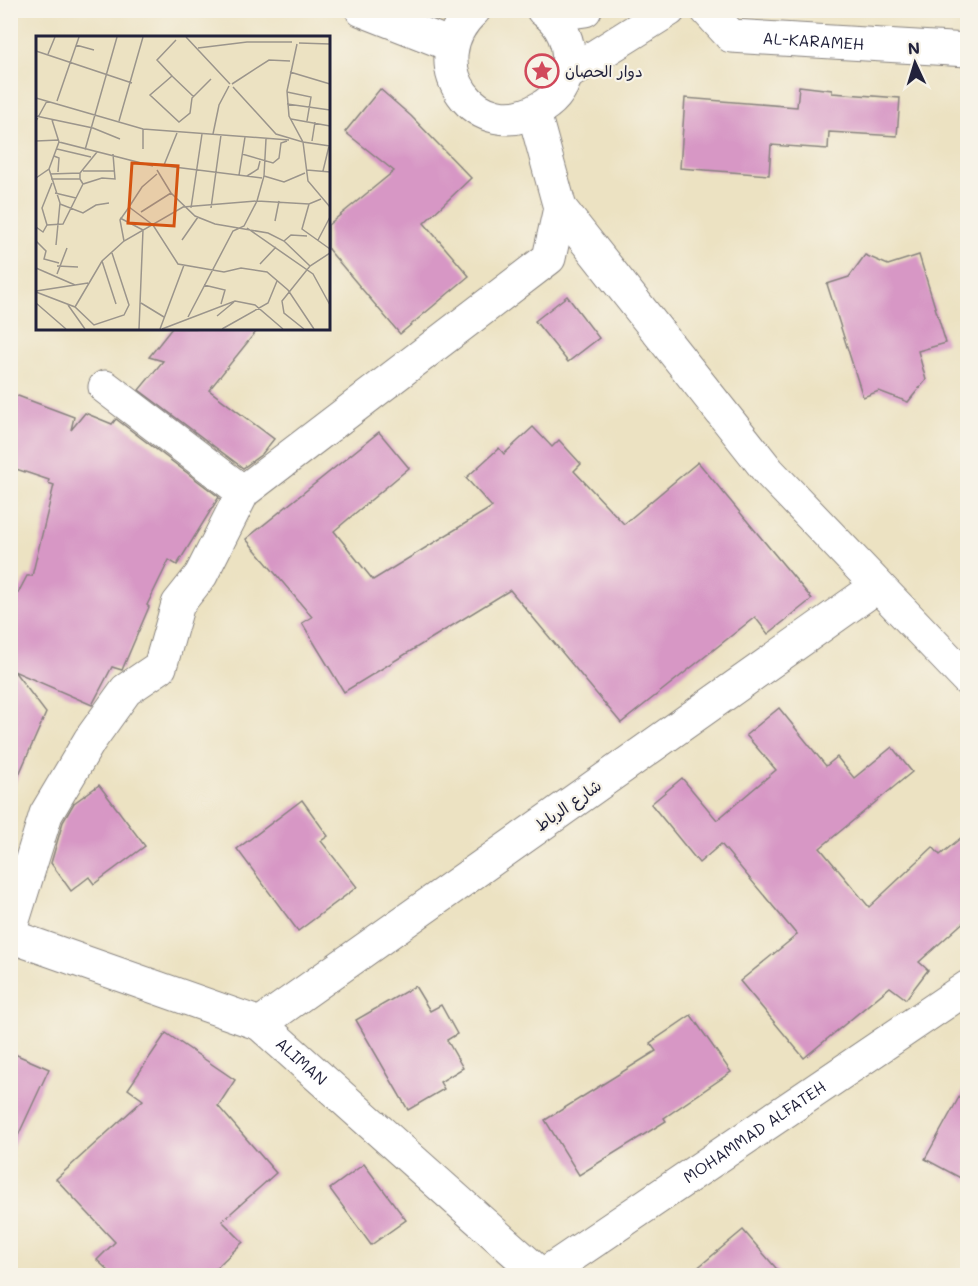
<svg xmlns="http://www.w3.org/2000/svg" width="978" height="1286" viewBox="0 0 978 1286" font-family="Mali,'Playpen Sans Arabic',sans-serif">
<rect width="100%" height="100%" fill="#f7f3e8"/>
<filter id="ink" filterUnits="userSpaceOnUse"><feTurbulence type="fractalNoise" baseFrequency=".0167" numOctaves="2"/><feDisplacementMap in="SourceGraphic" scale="12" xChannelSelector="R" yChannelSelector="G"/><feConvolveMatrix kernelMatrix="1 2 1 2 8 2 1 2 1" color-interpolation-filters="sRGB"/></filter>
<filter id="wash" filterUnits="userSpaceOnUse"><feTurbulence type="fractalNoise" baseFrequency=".008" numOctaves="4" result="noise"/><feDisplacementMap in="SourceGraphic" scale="24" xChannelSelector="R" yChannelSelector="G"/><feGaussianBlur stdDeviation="1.35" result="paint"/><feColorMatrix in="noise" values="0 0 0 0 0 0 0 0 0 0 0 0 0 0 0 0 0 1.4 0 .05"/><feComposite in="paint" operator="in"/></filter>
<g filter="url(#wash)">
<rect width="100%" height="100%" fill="#ece2c2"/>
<g id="blocks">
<g fill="#d797c5">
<path d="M799,86L832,90V93L900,98L897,136L829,132L828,149L771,145L769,175L680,168L685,98L797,107Z"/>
<path d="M380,89L411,116L471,178L424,223L469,276L400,334L328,249V225L394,171L345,132Z"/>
<path d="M865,255L888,265L919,255L946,343L918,351L926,380L908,402L879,391L863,397L827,284L849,277Z"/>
<path d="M567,296L599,338L568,362L535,321Z"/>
<path d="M172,328H259L209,390L274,439L262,454L243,468L139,390L163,361L149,357Z"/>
<path d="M10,393L74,417L71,430L85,413L112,424L116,419L219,497L177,565L169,560L147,605L149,607L122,670L112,667L92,705L14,671L46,713L10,795V590L18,593L27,576H32L54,485L48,483L49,480L10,467Z"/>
<path d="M533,427L552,447L559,440L581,464L574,471L624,524L698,462L812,599L768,634L755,617L621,723L510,590L344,692L302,623L312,617L246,539L379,432L409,468L334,531L373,580L492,507L466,478L499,448L504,454Z"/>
<path d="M779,708L826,766L837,757L854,778L892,747L912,772L820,848L869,907L933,847L940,855L968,832V918L919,962L928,970L906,999L890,987L804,1058L740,981L797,935L721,844L699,863L651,804L682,778L717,820L776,770L746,735Z"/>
<path d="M99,785L145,846L94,884L89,877L71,891L51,863L63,822L74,803Z"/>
<path d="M302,800L328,836L321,841L357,887L298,931L237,849Z"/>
<path d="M415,986L430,1011L441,1005L457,1034L447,1040L463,1068L440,1082L444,1089L408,1110L356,1020Z"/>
<path d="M691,1015L731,1072L664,1118L666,1121L579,1175L545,1120L656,1051L650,1043Z"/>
<path d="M166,1033L235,1080L218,1106L276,1173L222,1221L243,1242L209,1275H113L97,1260L115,1242L56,1179L143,1100L128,1089Z"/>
<path d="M10,1052L49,1069L10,1153Z"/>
<path d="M968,1081V1182L925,1159Z"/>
<path d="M364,1164L406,1220L371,1245L330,1189Z"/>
<path d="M743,1230L782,1275H689Z"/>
</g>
</g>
</g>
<g filter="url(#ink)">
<use href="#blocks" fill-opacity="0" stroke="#87827e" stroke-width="1.5"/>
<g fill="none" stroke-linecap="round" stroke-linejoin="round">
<g stroke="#87827e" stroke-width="35">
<g id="minor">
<path d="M362,10L451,45"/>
<path d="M474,10C416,63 478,148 542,107C557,98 565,83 568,66C571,44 562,23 543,10"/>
<path id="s1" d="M707,10L731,36L968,50"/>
<path d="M550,15L585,10"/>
<path d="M567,74L669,10"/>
<path d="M534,113L560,208L769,472L968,680"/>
<path d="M105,387L243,492"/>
<path d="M10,930L46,814L90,740L126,690L160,667L178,604L201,575L243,492L549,258L560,208"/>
<path id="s2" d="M10,936L260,1024L542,1276L968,987"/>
<path d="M260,1024L876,587"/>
</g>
</g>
<use href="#minor" stroke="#fff" stroke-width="33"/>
</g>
</g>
<defs>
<g id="sight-ring" transform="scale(1.725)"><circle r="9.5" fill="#f7f3e8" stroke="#d1495b" stroke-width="1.5"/><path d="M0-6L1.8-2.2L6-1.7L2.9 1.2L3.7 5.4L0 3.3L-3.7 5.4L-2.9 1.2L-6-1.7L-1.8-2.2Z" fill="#d1495b"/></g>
</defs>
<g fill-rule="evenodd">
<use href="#sight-ring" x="542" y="71"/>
</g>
<g text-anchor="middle" stroke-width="4.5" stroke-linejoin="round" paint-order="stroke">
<g font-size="16" fill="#22223b" stroke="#f7f3e8">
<text dy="6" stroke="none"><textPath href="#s1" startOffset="118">AL-KARAMEH</textPath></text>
<text transform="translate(568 805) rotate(-35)" y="6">شارع الرباط</text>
<text dy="6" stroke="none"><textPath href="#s2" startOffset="321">ALIMAN</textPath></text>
<text dy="6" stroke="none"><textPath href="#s2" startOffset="900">MOHAMMAD ALFATEH</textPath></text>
</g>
<g font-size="16" fill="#22223b" stroke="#f7f3e8" text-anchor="start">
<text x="565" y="77">دوار الحصان</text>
</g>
</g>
<g transform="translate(36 36)">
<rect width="294" height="294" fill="#ece2c2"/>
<path fill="none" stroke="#9b958c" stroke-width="1.5" d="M150,1L194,48M140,4L121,24L136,40L114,59L143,86L154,77L156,62L175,43M263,7L294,8M261,8L251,55L253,80L267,106L294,110M40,9L58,14M162,12L211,6H256M0,15L96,47M12,18L19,1M254,36L294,48M136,40L158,61M196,48L233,24L254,25M197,51L240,98L267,106L272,145L294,171M251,56L275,61L271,85M0,62L107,93L253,104M21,65L43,1M251,68L294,74M0,80L57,92L84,103M255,83L294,90M16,84L23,106M0,85L11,65M83,85L107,1M107,93V113M177,98L183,69L193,50M0,105L23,104M276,105L279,86M21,113L55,121M49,114L81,1M206,118L237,127L243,122L245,107L251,105M18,120L23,122L22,136M122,129L226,142M128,129L141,97M13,133L24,167L20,209M121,134L135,157L159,180L179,188L232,197L248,205L274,230M271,134L294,136M47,135H78M287,135L293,110M14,138L44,137M203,139L209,101M211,140L222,133L224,125M228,140L248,146L269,137M0,142L13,133L23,106L117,130M15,143H44L47,148L66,142L79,143L77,118M44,143V137L61,116M19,157L40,162M24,168L47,177L60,169L73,167M273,168L266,193L294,213M93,171L106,151L121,138M155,172L166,98M175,172L185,99M105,176L135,157M84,182L107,194L103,293M239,185L243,165M11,189L6,172L16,147M0,191L7,196L11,189L27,188L47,148M211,192L277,238L294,269M146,204L162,181M282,204L294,181M0,205L10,215L8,223L23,227M88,205L84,184L93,171L117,189L142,228L188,236L205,232L231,236L252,254L278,293M248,205L255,199L271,200M66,225L80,268M224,228L240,211M21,230L42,231M0,232L39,249M21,238L31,212M168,249L189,254L185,268M0,255L52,247M0,256L39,271L58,289L88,279L93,269L76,217M0,267L30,293M105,267L128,281M32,269L49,293M39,271L66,225L88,205L147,171L221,165L273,168L285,163M181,280L198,266M152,281L197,195L208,190L221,165L228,140L230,103M124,293L148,229M126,293L199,265L219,269L247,293M186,293L232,267L241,245M268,293L248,277L246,265L274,230L294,217"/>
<path fill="#d45411" fill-opacity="0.15" stroke="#d45411" stroke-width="3" d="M96,127L142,130L138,190L92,187Z"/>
<rect width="294" height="294" fill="none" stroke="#22223b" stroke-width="3"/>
</g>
<rect width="978" height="1286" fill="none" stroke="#f7f3e8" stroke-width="36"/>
<g transform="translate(915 63) rotate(356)" stroke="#f7f3e8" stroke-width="4.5" paint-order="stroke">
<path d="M0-4.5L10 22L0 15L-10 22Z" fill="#22223b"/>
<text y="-9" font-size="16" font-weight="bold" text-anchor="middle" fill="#22223b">N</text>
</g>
</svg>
